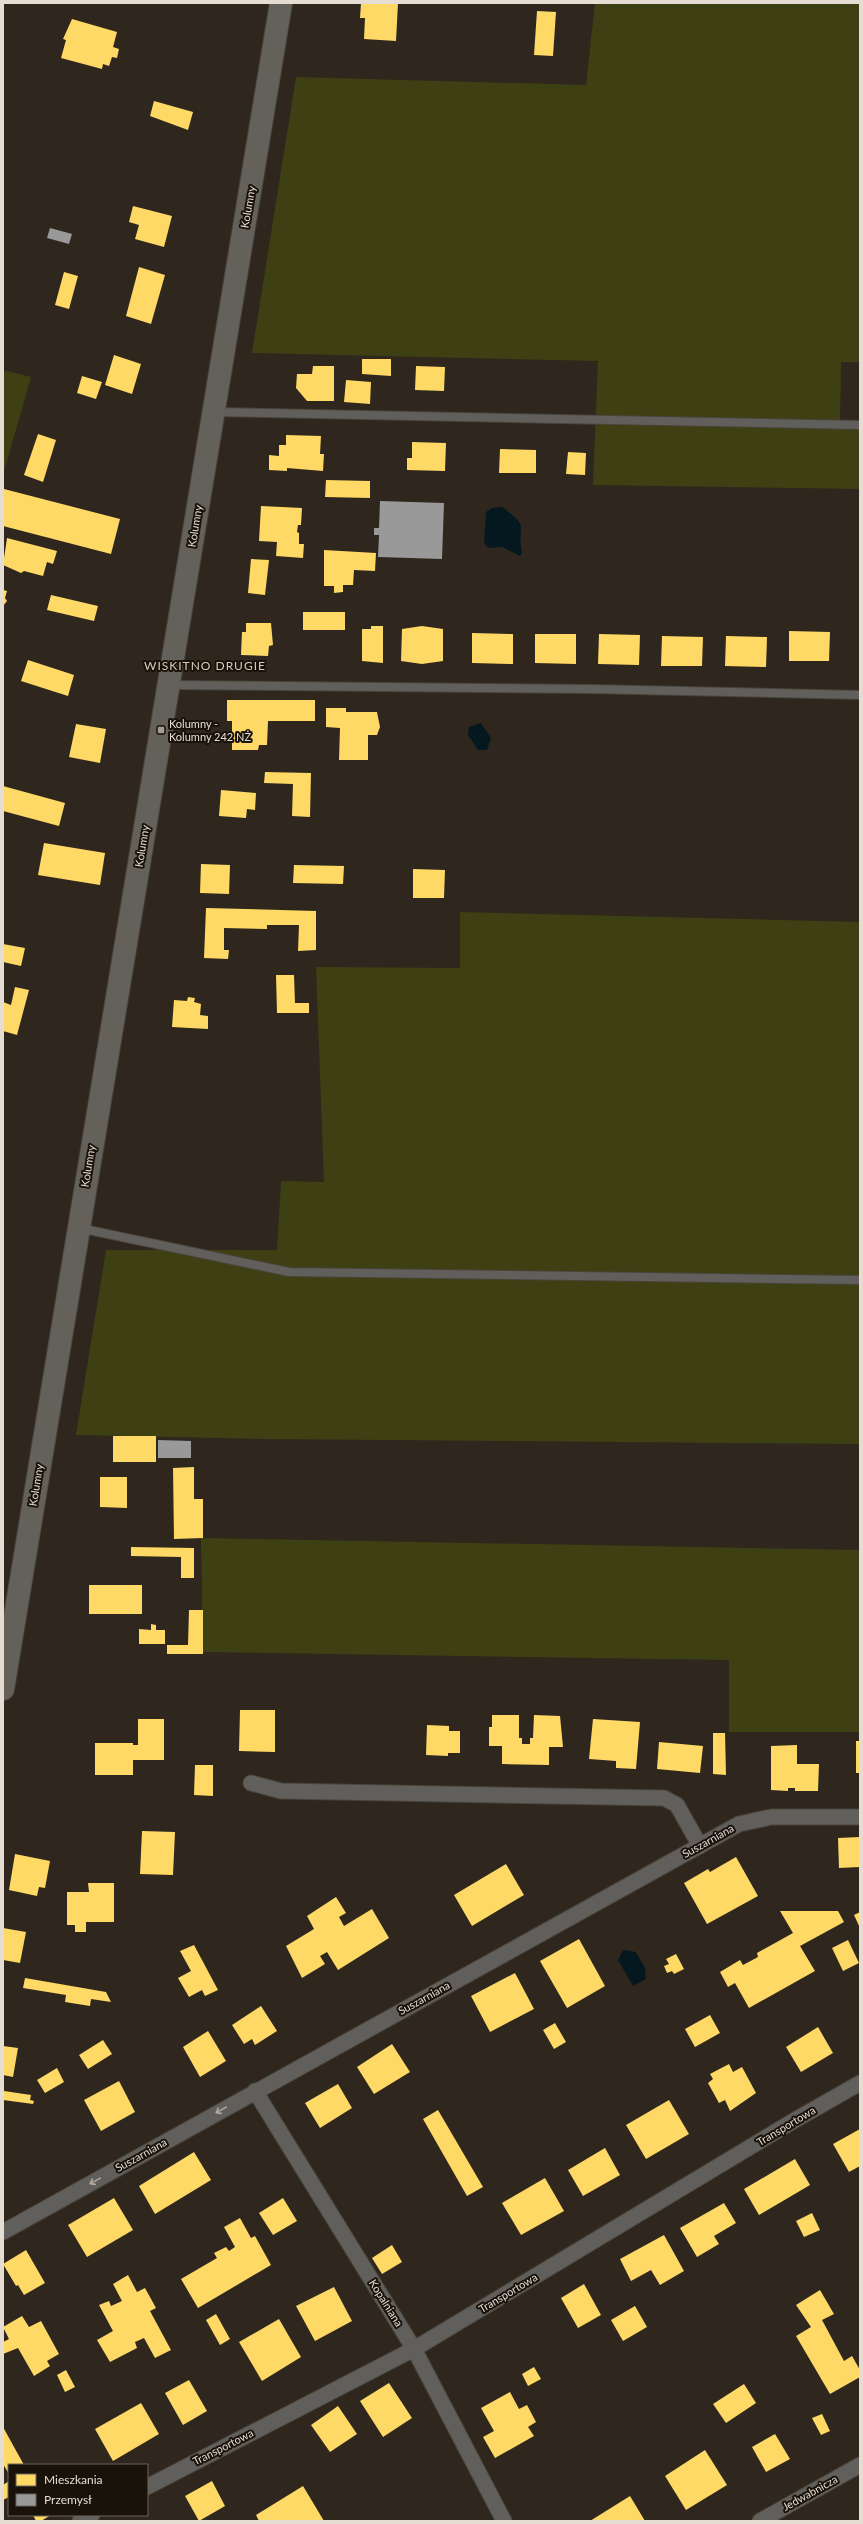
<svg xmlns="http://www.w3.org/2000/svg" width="863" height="2524" viewBox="0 0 863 2524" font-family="Lato,sans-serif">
<rect width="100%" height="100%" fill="#2f271e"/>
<g fill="#3e3f12">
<path d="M595,3H860V362H841L840,425H860V489L593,485L598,361L252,353L296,77L586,85Z"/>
<path d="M3,370L31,377L3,475Z"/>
<path d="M460,912L860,922V1444L262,1439L76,1435L106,1250H277L281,1181L324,1182L316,967L460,968Z"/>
<path d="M201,1538L860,1550V1732H729V1660L203,1652Z"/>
</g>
<g fill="#051820">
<path d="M502,507C532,529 516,522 522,553L520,556L502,547L488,548L484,543L486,512L492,508Z"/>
<path d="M481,723L491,738L487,750H478L468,735L469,727Z"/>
<path d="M623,1950L636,1952L645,1968L646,1979L633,1986L618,1960Z"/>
</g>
<g fill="#ffd966">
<path d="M361,3H398L396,41L364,39L365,18H360Z"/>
<path d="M537,11L556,12L553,56L534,55Z"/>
<path d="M72,19L117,32L113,47L119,49L117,58L112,57L109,66L103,64L102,69L61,58L66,40L63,39Z"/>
<path d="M154,101L193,112L188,130L150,116Z"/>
<path d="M133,206L172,216L164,247L135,239L139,225L129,222Z"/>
<path d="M139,267L165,275L151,324L126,316Z"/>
<path d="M64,272L78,276L69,309L55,305Z"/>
<path d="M114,355L141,364L132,394L105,385Z"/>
<path d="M362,359H391V376L362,374Z"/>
<path d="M313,366H334V401H307L296,388L297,374H312Z"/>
<path d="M416,366L445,367L444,391L415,390Z"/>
<path d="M82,376L102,382L96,399L77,393Z"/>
<path d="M346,380L371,382L370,404L344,402Z"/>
<path d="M38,434L56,440L43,482L24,475Z"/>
<path d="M286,435L321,436L320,454H324L323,471L287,468V471L269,470V455L279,456V445H286Z"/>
<path d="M412,442L446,443L445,471L407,470V458H412Z"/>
<path d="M500,449L536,450V473H499Z"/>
<path d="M568,452L586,453L585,475L566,474Z"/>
<path d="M326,480L370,481V498L325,497Z"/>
<path d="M4,489L120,519L111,554L3,526Z"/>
<path d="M261,506L302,508L301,525H298L297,532L299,533V544H304L303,558L276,556L277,542L259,541Z"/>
<path d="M7,538L57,551L53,564L47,562L43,576L24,571L21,573L3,565Z"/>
<path d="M324,550L376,553L375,571L354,570L353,585H343V592L334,593V586H324Z"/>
<path d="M251,559L269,560L265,595L248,593Z"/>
<path d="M3,590L7,591L5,598L7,601L3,606Z"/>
<path d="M51,595L98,606L94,621L47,610Z"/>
<rect x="303" y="612" width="42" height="18"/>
<path d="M246,623H271L273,645L269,646L268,656L241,655L242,632H246Z"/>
<path d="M371,626H383V663L362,661V629H371Z"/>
<path d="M422,626L443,629V661L422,664L401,661L402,629Z"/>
<path d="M789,631L830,632L829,661H789Z"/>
<path d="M472,633L513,634V664L472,663Z"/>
<path d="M535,634H576V664L535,663Z"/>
<path d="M599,634L640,635L639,665L598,664Z"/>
<path d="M662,636L703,637L702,666H661Z"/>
<path d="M726,636L767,637L766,667L725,666Z"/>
<path d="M28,660L74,675L68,696L21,681Z"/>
<path d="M227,700H315V721H268L267,745H259L258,750H232V721H227Z"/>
<path d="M326,708H346V712H377L380,727L377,735H368V760H339L340,728L326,727Z"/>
<path d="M76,724L106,729L100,763L69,757Z"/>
<path d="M265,772L311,773L310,817L292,816L293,784L264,783Z"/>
<path d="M3,786L65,803L59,826L3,811Z"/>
<path d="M221,790L256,793L255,810L247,809L246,818L219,816Z"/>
<path d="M44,843L105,853L100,885L38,875Z"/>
<path d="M201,864L230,865L229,894L200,893Z"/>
<path d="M294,865L344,866L343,884L293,883Z"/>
<path d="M413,869L445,870L444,898H413Z"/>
<path d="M206,908L316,911V950L298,951L299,925H267V929L224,928V950H229L228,959L204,958Z"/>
<path d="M3,944L25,948L21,966L3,962Z"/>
<path d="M276,975H294L295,1003H309V1013H277Z"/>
<path d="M15,987L29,990L17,1035L3,1031V1002L11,1005Z"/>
<path d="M188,997L195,998L194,1002L201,1004L200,1015L208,1016V1029L172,1027L174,1000L187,1001Z"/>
<rect x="113" y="1436" width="43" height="26"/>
<path d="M194,1467V1499H203V1538L174,1539L173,1468Z"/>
<path d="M100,1477H127V1508L100,1507Z"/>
<path d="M131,1547L194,1548V1578H181V1557L131,1556Z"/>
<rect x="89" y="1585" width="53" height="29"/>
<path d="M189,1610H203V1654H167V1645H188Z"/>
<path d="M151,1624L156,1625V1630H165V1644H139V1629L151,1630Z"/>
<path d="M240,1710H275V1752L239,1751Z"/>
<path d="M492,1715H519V1738H522V1744H530V1738H533L534,1715L560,1716L563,1747H549V1765L502,1764V1746H489V1727H492Z"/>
<path d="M138,1719H164V1760H133V1775H95V1743H133V1745H138Z"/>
<path d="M593,1719L640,1722L636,1769L616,1768V1761L589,1759Z"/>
<path d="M427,1725L449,1726V1731H460V1753H448V1756L426,1755Z"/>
<path d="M713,1733H725L726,1775L713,1774Z"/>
<rect x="856" y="1741" width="4" height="32"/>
<path d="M659,1742L703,1746L700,1773L657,1769Z"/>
<path d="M797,1745V1764H819L818,1791H795V1788H788V1791L771,1790V1746Z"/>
<path d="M195,1765H213V1796L194,1795Z"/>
<path d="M142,1831L175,1832L173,1875L140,1874Z"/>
<path d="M860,1837V1867L839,1868L838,1838Z"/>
<path d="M15,1854L50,1861L45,1888L39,1887L37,1896L9,1890Z"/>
<path d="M736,1857L758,1896L707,1924L684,1883L708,1869L710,1872Z"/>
<path d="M506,1864L524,1895L472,1926L454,1895Z"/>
<path d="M88,1883H114V1922H86V1932H75V1925H67V1892H89Z"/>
<path d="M336,1897L346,1913L339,1917L344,1926L372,1909L389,1938L338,1970L327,1952L320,1956L325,1964L302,1978L286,1946L314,1929L307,1916Z"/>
<path d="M780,1911H838L844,1922L800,1946L815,1971L749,2008L735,1983L728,1987L720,1972L740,1960L743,1965L758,1957L757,1953L793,1933Z"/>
<path d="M860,1912V1928L854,1915Z"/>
<path d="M3,1928L26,1932L20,1963L3,1960Z"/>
<path d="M579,1939L605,1986L567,2008L540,1961Z"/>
<path d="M848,1940L859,1963L843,1971L832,1948Z"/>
<path d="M194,1945L218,1990L205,1996L202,1990L189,1997L178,1978L191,1971L180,1951Z"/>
<path d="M676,1954L684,1969L674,1974L672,1971L667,1973L664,1966L669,1964L666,1959Z"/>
<path d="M515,1973L534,2009L490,2032L471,1996Z"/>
<path d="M25,1978L106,1992L111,2002L91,1999L90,2006L65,2002L66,1995L23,1988Z"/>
<path d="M261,2006L277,2031L255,2045L252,2039L244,2044L232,2025Z"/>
<path d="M710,2015L720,2033L695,2047L685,2029Z"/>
<path d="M555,2023L566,2042L554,2049L543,2030Z"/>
<path d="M818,2027L833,2053L801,2072L786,2047Z"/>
<path d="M208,2031L226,2061L200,2077L183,2047Z"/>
<path d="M103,2040L112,2054L88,2069L79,2055Z"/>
<path d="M392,2044L410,2072L374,2094L357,2067Z"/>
<path d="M3,2046L18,2048L13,2077L3,2075Z"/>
<path d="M729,2064L733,2072L742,2067L756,2093L730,2111L725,2100L719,2103L708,2083L713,2079L710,2074Z"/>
<path d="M57,2068L64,2082L45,2093L37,2080Z"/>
<path d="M119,2081L135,2112L101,2131L84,2100Z"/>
<path d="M338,2084L352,2108L320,2128L305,2103Z"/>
<path d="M4,2091L31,2095L30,2100L34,2101L33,2104L3,2100Z"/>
<path d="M669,2100L689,2134L646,2159L626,2125Z"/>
<path d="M438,2110L483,2187L467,2196L423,2119Z"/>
<path d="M860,2129V2166L849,2172L833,2144Z"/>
<path d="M605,2148L620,2175L583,2196L568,2170Z"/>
<path d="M194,2152L211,2180L155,2214L139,2186Z"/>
<path d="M795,2159L810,2185L759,2215L744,2189Z"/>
<path d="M545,2178L564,2211L521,2235L502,2203Z"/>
<path d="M114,2198L133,2230L87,2257L68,2225Z"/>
<path d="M283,2198L297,2221L273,2235L259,2213Z"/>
<path d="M724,2203L736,2223L714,2236L719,2244L697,2257L680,2228Z"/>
<path d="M812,2213L820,2230L804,2237L796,2221Z"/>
<path d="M240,2218L251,2238L255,2236L271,2265L198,2308L181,2279L217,2258L214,2253L226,2247L229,2251L235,2247L224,2227Z"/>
<path d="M664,2235L684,2271L660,2285L651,2270L631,2281L620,2259Z"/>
<path d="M392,2245L402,2262L382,2274L372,2258Z"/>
<path d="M26,2250L45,2283L24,2295L18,2285L16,2286L3,2264Z"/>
<path d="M128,2275L137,2292L145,2288L156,2308L150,2311L171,2350L155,2358L144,2338L135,2342L137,2348L110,2362L97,2340L113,2331L99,2305L109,2301L111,2306L122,2301L113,2284Z"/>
<path d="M584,2284L601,2315L578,2328L561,2298Z"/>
<path d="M334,2287L352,2321L315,2341L296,2306Z"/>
<path d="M820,2290L834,2314L822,2320L844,2361L852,2356L860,2370V2377L830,2394L796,2336L811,2327L796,2305Z"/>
<path d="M635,2306L647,2327L623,2341L611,2320Z"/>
<path d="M216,2314L230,2339L220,2345L206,2320Z"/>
<path d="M22,2316L29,2327L41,2321L59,2354L47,2361L50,2366L34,2376L18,2348L3,2354V2342L9,2339L3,2327Z"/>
<path d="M279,2319L301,2357L262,2381L239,2342Z"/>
<path d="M534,2367L541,2379L528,2386L522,2374Z"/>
<path d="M66,2370L75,2387L65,2392L57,2375Z"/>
<path d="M189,2380L207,2411L183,2425L165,2393Z"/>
<path d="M389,2383L412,2418L383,2437L360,2401Z"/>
<path d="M744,2384L756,2403L726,2423L713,2404Z"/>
<path d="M510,2392L519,2409L527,2405L536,2422L528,2427L534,2436L495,2458L483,2437L494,2431L481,2408Z"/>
<path d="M141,2403L159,2434L113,2461L95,2429Z"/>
<path d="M338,2406L357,2434L330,2452L311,2425Z"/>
<path d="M822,2414L830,2431L821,2435L812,2418Z"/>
<path d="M3,2427L24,2465H9V2474L3,2464Z"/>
<path d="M775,2434L790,2459L766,2472L752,2447Z"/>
<path d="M705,2450L727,2485L686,2510L665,2476Z"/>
<path d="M9,2481V2497L3,2500V2485Z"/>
<path d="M212,2481L225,2506L199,2521L185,2496Z"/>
<path d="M303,2486L324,2521H259L256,2515Z"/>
<path d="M630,2496L645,2521H590Z"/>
<path d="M33,2515H51L41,2521H36Z"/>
</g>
<g fill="#999">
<path d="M50,228L72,234L69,244L47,238Z"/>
<path d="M380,501L444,503L442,559L378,557L379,535H374V528H379Z"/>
<path d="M158,1440L191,1441V1458H158Z"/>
</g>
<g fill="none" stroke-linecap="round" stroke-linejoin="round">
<g stroke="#4a443c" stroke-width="10">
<g id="lane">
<path d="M214,412L860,425"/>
<path d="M169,685L590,689L860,695"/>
<path d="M79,1228L289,1272L860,1280"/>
</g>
</g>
<g stroke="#4a443c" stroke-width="17">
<g id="street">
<path d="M251,1783L281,1791L664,1798L677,1805L700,1846"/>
<path d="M255,2091L414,2349L504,2521"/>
<path d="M3,2232L739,1824L771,1817H860"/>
<path d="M147,2487L414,2349L795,2120L860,2083"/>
<path d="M80,2521L92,2515"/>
<path d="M760,2521L860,2465"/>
</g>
</g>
<g stroke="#4a443c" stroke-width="24">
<path id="secondary" d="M3,1689L281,3"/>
</g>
<use href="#lane" stroke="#615f5b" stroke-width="8"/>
<use href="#street" stroke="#615f5b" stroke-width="15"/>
<use href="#secondary" stroke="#64615b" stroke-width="22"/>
</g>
<defs><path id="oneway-shaft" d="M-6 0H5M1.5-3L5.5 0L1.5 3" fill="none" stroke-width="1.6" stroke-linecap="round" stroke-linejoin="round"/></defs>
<g stroke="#b0aaa2">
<use href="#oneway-shaft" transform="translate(221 2110) rotate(151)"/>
<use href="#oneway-shaft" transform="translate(95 2181) rotate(151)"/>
</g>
<rect fill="#a59d93" stroke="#18120b" stroke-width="1.5" x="157" y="726" width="8" height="8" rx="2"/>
<g text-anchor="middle" stroke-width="4" stroke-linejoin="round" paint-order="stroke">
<g font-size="11" fill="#e5dcd2" stroke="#18120b">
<text transform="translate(248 207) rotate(-80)" y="4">Kolumny</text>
<text transform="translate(195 526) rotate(-81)" y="4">Kolumny</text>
<text transform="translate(142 846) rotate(-81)" y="4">Kolumny</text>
<text transform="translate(88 1166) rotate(-81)" y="4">Kolumny</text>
<text transform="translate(36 1485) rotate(-81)" y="4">Kolumny</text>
<text transform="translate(708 1841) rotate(-29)" y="4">Suszarniana</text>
<text transform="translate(424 1998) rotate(-29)" y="4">Suszarniana</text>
<text transform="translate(786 2126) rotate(-31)" y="4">Transportowa</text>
<text transform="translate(141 2155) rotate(-29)" y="4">Suszarniana</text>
<text transform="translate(508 2293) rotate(-31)" y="4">Transportowa</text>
<text transform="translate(386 2303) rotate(58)" y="4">Kopalniana</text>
<text transform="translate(223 2447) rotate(-27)" y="4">Transportowa</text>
<text transform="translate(810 2493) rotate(-29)" y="4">Jedwabnicza</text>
</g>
<g font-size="11" fill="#e5dcd2" stroke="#18120b" text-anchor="start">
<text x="169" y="728">Kolumny -<tspan x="169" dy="13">Kolumny 242 NŻ</tspan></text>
</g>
<g font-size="12" letter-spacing="1" fill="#dbcab6" stroke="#18120b">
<text x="205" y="670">WISKITNO DRUGIE</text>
</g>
</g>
<rect width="863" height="2524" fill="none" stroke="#e5dcd2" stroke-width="8"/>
<rect x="8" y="2464" width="140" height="52" fill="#18120b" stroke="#6a635b"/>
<rect x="16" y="2474" width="20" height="12" fill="#ffd966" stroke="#6a635b"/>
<text x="44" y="2484" font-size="12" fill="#e5dcd2">Mieszkania</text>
<rect x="16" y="2494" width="20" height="12" fill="#999999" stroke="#6a635b"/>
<text x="44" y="2504" font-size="12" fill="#e5dcd2">Przemysł</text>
</svg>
